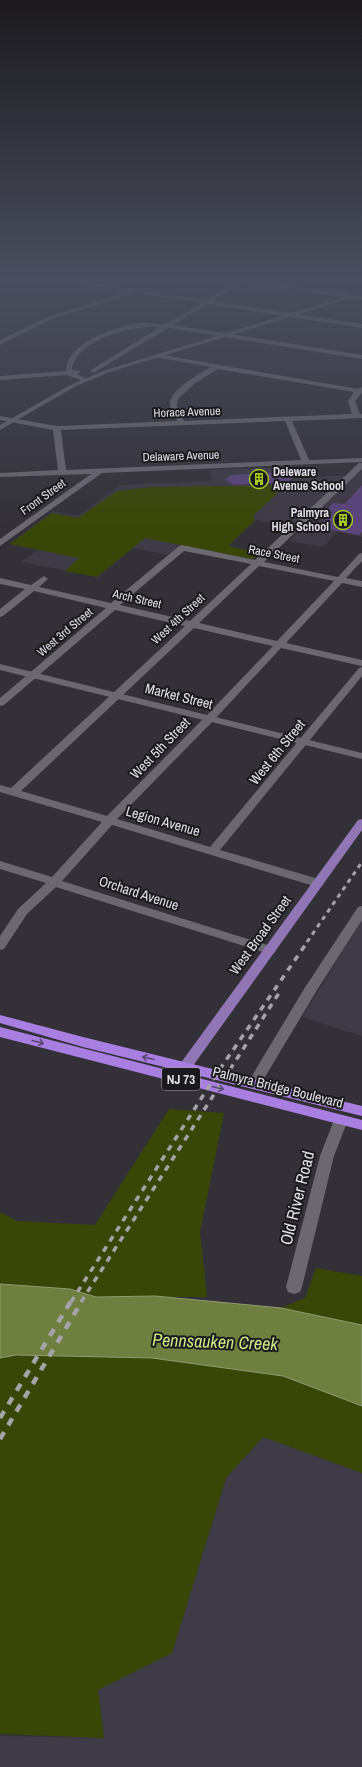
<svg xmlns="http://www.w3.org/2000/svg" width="362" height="1767" viewBox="0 0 362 1767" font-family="'Archivo Narrow',sans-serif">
<rect width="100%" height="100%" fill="#333037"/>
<g fill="#3e3a46">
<path d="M303,467L308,477L358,475L362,471V537L337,532L323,547L290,541L300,529L256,520L229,546L260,553L253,560L183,546L178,547L167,555L133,548L98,577L21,562L38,550L9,544L53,511L78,516L120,485L212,481L210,470Z"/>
<path d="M362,920V1036L302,1017Z"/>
<path d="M263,1437L362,1473V1767H0V1736L104,1738L98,1690L172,1653L226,1478Z"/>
</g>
<g fill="#394706">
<path d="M286,485L253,516L255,520L228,546L260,553L253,559L145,538L97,577L65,571L79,558L10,544L52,513L78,518L117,491L150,487Z"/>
<path d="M169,1109L224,1113L200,1232L207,1297H96L70,1289L0,1284V1212L17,1221L95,1225Z"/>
<path d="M316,1268L362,1276V1325L281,1308L305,1298Z"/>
<path d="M16,1355L152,1358L283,1376L362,1406V1473L263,1437L226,1478L172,1653L98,1690L104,1738L0,1734V1358Z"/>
</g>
<path fill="#6e7f3f" stroke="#919c71" d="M0,1284L70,1289L96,1297L155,1296L281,1308L362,1325V1406L283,1376L152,1358L16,1355L0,1358Z"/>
<g fill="#5c457d">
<path d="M285,472L293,477L288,482L234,485L225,480L231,475Z"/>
<path d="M362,485V532L359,535L318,527L333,512L326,511L333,503L345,504Z"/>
</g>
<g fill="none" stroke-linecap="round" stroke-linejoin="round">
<g fill="#6b6870" fill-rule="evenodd">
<path d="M234,279H247L362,296V300L351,298L290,317L287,315L288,314L344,297L242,283L173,325L362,355V359L168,328L95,372H91V370L160,327C136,325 74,339 72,370L79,371L80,372L77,374L87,379V381H83L67,375L0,380V376L66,371C67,342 117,326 141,323C148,322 161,326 168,323C191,311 213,295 236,282Z"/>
<path d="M132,289L135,291L126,296L52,319L0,345V340L47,317L106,299Z"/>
<path d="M157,354L358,389L362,387V393L355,401L360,414H362V418L292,421L309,460L362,458V462L102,473L0,546V539L91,474L0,477V473L58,470L53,430L0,420V416L57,426L177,421C175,416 170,410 170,404C169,390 201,373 211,367L155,357L154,356ZM218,369L354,392L348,401L352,414L184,421L177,406L178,399L194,384ZM285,421L301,460L66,470L61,430Z"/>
<path d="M359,463H362V469L264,562L338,577L359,554L362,553V561L346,578L362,581V587L342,583L286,643L362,660V666L281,648L214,720L117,819L210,847L359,668L362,667V676L220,850L322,880L324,883L322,886H314L112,825L62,881L274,947L276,950L274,953H266L56,887L27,914L4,949L0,950V936L18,909L46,883L0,869V861L52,877L102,822L0,792V785L11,788L185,626L115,610L4,705L0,706V698L106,608L34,591L3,616L0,617V609L25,589L0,584V578L31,585L44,576L48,579L39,587L111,603L179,546L182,545L255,560ZM184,551L251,564L190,621L120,605ZM259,566L334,581L277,641L199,623ZM194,628L273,646L206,716L107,816L21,791Z"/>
<path d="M362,906V920L317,990L259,1087L254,1089L249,1087L247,1084L304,989L358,907Z"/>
<path d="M341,1115L346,1116L348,1120L334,1156L302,1287L300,1292L294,1294L288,1292L286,1287L320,1156L334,1120L336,1116Z"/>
</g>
<g fill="#6b6870" fill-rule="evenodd">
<path d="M51,279H67L362,324V328L290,317L110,372L76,386L0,430V425L72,384L106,370L282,316Z"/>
<path d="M0,664L362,753V759L0,670Z"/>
</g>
<path fill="#9076b4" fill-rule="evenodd" d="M362,819V830L190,1070L185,1072L180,1070L178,1067L180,1064L358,820Z"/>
<g fill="#a87fe1" fill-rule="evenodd">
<path d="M0,1015L83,1037L362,1106V1116L83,1047L0,1023Z"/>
<path d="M0,1027L362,1120V1130L0,1037Z"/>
</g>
<path stroke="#a5a2a8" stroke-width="3" stroke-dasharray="4.5 4.5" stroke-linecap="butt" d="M307,942L362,862"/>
<g stroke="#a5a2a8" stroke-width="3.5" stroke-dasharray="6 6" stroke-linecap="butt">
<path d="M71,1302L222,1066L308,941"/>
<path d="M81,1302L279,993"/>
</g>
<g stroke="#a5a2a8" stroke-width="4.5" stroke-dasharray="8 8" stroke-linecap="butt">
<path d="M0,1418L71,1301"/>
<path d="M0,1439L82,1301"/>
</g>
</g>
<defs><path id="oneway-shaft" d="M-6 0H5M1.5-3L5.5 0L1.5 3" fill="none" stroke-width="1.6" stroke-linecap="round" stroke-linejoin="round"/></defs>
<g stroke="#5a4775">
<use href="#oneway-shaft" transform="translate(38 1042) rotate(15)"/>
<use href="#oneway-shaft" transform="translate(148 1058) rotate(-166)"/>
<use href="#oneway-shaft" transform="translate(218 1088) rotate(14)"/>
</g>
<linearGradient id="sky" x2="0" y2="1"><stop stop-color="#1c1a1e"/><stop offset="0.53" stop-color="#4a4e5e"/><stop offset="1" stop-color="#4a4e5e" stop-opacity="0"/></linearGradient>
<rect width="362" height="527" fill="url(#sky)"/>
<defs>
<g id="building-ring" transform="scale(1)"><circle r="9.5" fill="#1a191c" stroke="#a5c822" stroke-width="1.5"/><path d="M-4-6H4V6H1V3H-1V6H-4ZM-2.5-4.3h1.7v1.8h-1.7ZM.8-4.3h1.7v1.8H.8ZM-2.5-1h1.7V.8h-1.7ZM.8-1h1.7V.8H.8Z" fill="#a5c822"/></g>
</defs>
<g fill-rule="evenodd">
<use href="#building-ring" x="259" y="479"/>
<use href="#building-ring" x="343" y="520"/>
</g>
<g text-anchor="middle" stroke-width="4" stroke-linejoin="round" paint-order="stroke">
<g font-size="12" fill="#e2e0e5" stroke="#1a191c">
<text transform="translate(187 412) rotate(-2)" y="4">Horace Avenue</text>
<text transform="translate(181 456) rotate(-2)" y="4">Delaware Avenue</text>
<text transform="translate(43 497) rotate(-36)" y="4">Front Street</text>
<text transform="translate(274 554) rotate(11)" y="4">Race Street</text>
<text transform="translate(137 599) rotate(13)" y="4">Arch Street</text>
<text transform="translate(178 619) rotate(-43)" y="4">West 4th Street</text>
<text transform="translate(65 632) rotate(-40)" y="4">West 3rd Street</text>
</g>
<g font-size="12" font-weight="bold" fill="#e2e0e5" stroke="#1a191c" text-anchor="start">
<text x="273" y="476">Deleware<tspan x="273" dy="14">Avenue School</tspan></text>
<text x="329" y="517" text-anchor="end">Palmyra<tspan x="329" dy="14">High School</tspan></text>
</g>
<rect fill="#1a191c" stroke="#a6a4a9" stroke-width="1" x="162" y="1068" width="38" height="22" rx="3"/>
<g font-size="13" font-weight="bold" fill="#e2e0e5">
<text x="181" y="1084">NJ 73</text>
</g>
<g font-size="14" fill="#e2e0e5" stroke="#1a191c">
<text transform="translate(179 696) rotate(14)" y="5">Market Street</text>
<text transform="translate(160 748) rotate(-46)" y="5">West 5th Street</text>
<text transform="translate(277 752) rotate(-51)" y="5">West 6th Street</text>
<text transform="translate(163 821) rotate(16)" y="5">Legion Avenue</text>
<text transform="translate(139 893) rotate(18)" y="5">Orchard Avenue</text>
<text transform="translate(260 935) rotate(-54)" y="5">West Broad Street</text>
<text transform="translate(278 1087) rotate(14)" y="5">Palmyra Bridge Boulevard</text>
</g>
<g font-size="17" fill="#e2e0e5" stroke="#1a191c">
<text transform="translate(297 1198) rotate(-76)" y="6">Old River Road</text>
</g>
<g font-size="18" font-style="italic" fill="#cde78b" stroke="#1a191c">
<text transform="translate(215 1342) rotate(2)" y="6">Pennsauken Creek</text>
</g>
</g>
</svg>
